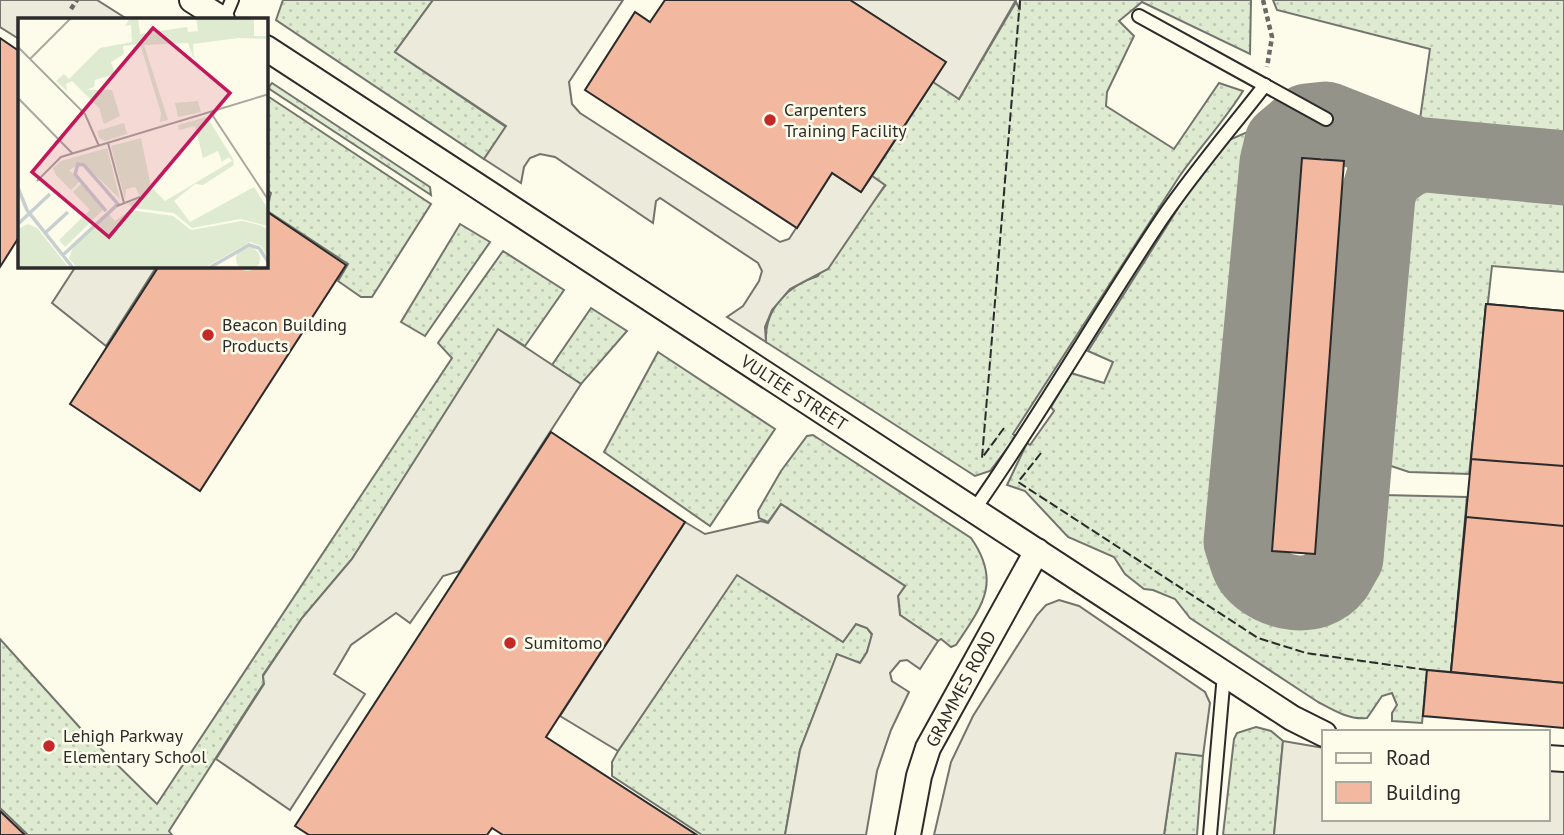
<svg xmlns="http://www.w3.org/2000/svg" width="1564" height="835" viewBox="0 0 1564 835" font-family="'PT Sans',sans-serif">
<defs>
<pattern id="grass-dots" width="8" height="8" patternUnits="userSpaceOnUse" patternTransform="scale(1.75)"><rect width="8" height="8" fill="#deebd1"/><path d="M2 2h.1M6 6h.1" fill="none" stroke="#bfcab4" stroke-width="1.8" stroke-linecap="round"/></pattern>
</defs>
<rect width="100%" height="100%" fill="#fdfbea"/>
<g fill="url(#grass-dots)" stroke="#74746e" stroke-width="2">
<path d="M283,0H433L395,52L506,127L484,159L276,20Z"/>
<path d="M1020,0H1251L1250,54L1142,2L1119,21L1134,36L1107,92L1106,106L1174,149L1219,83L1243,91C1223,123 1198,149 1177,180L1013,434L1016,437L990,471L975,476L766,342C764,309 788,285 818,276L885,186L872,176L934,80L959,99L1016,2L1020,10Z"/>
<path d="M1273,0H1564V148L1418,133L1430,49L1277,10Z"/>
<path d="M272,83L430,187L431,195L268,88Z"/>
<path d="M266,95L431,204L372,297H361L338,281L348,264L266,210L271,193L266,189Z"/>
<path d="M1252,130L1266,135L1228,549C1238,618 1296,607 1351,611L1364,487L1383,495L1467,497L1451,672L1427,670L1422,723L1392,721V713L1397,705L1392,693L1382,696L1367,718C1349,720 1333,710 1318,702L1190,618L1175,599L1153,590L1144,589L1125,574L1114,557L1068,537L1025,491L1007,485L1027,443L1030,445L1054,411L1051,407L1071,373L1104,383L1113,362L1088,351L1192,186L1229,140Z"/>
<path d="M1449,173L1564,185V272L1492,266L1469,474L1409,472L1367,458L1386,223C1404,190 1413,182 1449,173Z"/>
<path d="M460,224L490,242L425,336L401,322Z"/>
<path d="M503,251L564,290L525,346L499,330L352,559L302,618L263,675L264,683L169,831L172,835H28L0,808V639L82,730L157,804L452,358L438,343Z"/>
<path d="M591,308L627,331L581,384L552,365Z"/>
<path d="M658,352L775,429L710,526L604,452Z"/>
<path d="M813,435L971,538C1002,582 982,606 956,645L951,647L941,639L938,641L900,615L898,596L905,586L781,504L768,522L759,518L758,511L781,471L807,436Z"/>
<path d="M737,574L843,642L856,624L867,628L872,635L867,652L860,663L837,655L800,750L785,835H702L612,776V762L618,751Z"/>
<path d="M1256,727L1271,731L1283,741L1274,835H1223L1234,739L1237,733Z"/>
<path d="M1176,752L1203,756L1197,835H1164Z"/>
</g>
<g fill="#eceadb" stroke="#74746e" stroke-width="2">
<path d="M0,0H97L127,19H19V39L0,27Z"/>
<path d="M433,0H623L569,82L572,104L580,113L780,242L789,239L832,173L861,192L872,176L885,185L828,269L790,289L772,310L765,327L766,342L727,317L743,306L759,281L762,271L758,263L660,198L656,201L653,223L555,157L540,154L530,158L524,167L521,183L484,159L506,126L395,52Z"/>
<path d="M850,0H1016L959,99L933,82L945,62Z"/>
<path d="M76,266H157L106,346L52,303Z"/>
<path d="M498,329L581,384L460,571L443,576L410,623L396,613L351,645L334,674L365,694L290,810L216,759L264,684L263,676L302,618L352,559Z"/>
<path d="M781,504L905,586L898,596L900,615L938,641L920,669L907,660L900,661L890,673L892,681L909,692L891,730L877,771L866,835H785L800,750L837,654L860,663L867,652L872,634L867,628L856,624L843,642L737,575L618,751L560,716L685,522L705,534L761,521L768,523Z"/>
<path d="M1059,600L1079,606L1205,692L1210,703L1203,756L1176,753L1164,835H934L951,762L973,716L1037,615L1046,605Z"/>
<path d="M1283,741L1324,748V819H1548V769L1564,770V835H1274Z"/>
</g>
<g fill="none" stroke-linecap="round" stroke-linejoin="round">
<path stroke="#94938a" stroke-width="75" d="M1415,154L1384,176L1378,196L1346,558C1342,564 1339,571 1335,577C1315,603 1272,594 1253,572C1247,565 1245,552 1241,542L1277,163L1282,142L1307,121L1326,119L1415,154L1564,168"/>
</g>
<g fill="#f2b8a0" stroke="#2b2b2b" stroke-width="2">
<path d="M665,0H850L946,62L861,192L832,173L797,228L585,90L635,12L650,22Z"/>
<path d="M0,38L19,51V237L0,267Z"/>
<path d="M1302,158L1344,161L1315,554L1272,551Z"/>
<path d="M266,211L346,265L200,491L70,404L159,266H266Z"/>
<path d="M1486,304L1564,311V683L1451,672Z"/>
<path d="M1486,304L1564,311V466L1471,459Z"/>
<path d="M551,432L685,522L546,737L697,835H503L492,828L487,835H309L295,826Z"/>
<path d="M1466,517L1564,526V683L1451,672Z"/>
<path d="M1427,670L1564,683V728L1423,716Z"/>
<path d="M0,811L25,835H0Z"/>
</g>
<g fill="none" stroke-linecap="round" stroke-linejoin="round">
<g stroke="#2b2b2b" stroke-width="16">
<g id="lane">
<path d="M1139,16L1326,119"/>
<path d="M224,19L232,0"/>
<path d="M974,510C1040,416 1097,316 1161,220C1193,173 1230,130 1265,85"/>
<path d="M1210,835L1224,674"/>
</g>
</g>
<g stroke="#2b2b2b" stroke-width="28">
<g id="street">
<path d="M192,0L222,19"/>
<path d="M266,48L1292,718L1324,734"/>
<path d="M1548,758L1564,759"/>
<path d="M908,835L919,776L928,748L1037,551"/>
</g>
</g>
<g stroke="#6a6964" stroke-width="4.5" stroke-dasharray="5 3.5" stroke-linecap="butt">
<path d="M1263,0L1272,37L1267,67"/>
<path d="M71,9L77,0"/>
</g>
<use href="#lane" stroke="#fdfbea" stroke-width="12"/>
<use href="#street" stroke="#fdfbea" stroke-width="24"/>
<g stroke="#2b2b2b" stroke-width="2" stroke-dasharray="9 3.5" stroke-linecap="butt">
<path d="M1004,428L982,458L1020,0"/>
<path d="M1041,453L1018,482L1258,638L1306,653L1427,670"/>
</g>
</g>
<g fill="#c62828" stroke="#fdfbea" stroke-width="2.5">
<circle cx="770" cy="120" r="7"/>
<circle cx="208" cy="335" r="7"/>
<circle cx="510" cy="643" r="7"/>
<circle cx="49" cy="746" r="7"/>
</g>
<g text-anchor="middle" stroke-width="5" stroke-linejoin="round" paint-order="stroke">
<g font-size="18" fill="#2b2b2b" stroke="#fdfbea" text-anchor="start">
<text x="784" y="116">Carpenters<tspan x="784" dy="21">Training Facility</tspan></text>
<text x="222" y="331">Beacon Building<tspan x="222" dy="21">Products</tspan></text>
<text x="524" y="649">Sumitomo</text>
<text x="63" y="742">Lehigh Parkway<tspan x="63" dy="21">Elementary School</tspan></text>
</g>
<g font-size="18" fill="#2b2b2b" stroke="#fdfbea">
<text transform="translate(794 393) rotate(33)" y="6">VULTEE STREET</text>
<text transform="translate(961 689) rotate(-62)" y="6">GRAMMES ROAD</text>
</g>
</g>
<g transform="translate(18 18)">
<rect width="250" height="250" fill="#fdfbea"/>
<path d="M112,0H120L122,16L169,9L170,14L180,13L178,0H236V18H250V21L220,20L175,26L176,42L170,25L126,27L150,102L142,104L143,95L122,26L105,28L106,36L93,44L97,56L77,62L76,69L68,72H94L102,98L86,106L81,90L54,63L48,66L49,73L38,63L46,56L51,61L82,30L114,24L113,7L107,8ZM180,83L183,94L160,99L157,85ZM189,99L215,141L216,147L185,167L177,166L156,183L172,204L236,169L250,191V208L222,201L174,210L156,195L115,190L110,186L123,180L117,169L108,171L107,182L93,128L123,120L133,169L147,183L214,143L211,139L204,144L200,133L185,140L177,108L161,112L160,107ZM106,105L109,116L87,123L81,120L79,113ZM89,130L102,181L65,145L51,152L62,163L53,172L38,157L35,150L43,143ZM64,165L85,192L47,229L41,222L72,192L55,174ZM112,192L155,198L173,212L224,203L241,207L250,211V239L243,228L232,224L186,250H59L51,240L55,230L90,195L97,203ZM10,206L19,210L51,250H0V211ZM218 241a12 12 0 1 1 24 0a12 12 0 1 1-24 0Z" fill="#deebd1"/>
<path fill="none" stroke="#c7d0d0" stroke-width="3.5" d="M0,170L9,192L55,250M0,206L32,176M27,215L50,194M45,237L100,186L66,147L60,146L57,156L88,193M191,250L231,227L241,230L251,245"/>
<path fill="none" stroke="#a9a89e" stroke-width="2" d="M0,29L67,96L81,128M12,41L53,0M0,80L55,136M193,95L251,183M90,125L106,185M19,163L43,139L251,76M99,188L122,179"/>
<path fill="#c2185b" fill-opacity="0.15" stroke="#c2185b" stroke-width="3.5" d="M135,10L212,75L91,219L14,154Z"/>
<rect width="250" height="250" fill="none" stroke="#2b2b2b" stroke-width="3.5"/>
</g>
<rect x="1322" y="730" width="228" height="91" fill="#fdfbea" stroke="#a9a89e" stroke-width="2"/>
<rect x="1336" y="753" width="35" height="10" fill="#fdfbea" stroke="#a9a89e" stroke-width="2"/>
<text x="1386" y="765" font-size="21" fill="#2b2b2b">Road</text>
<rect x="1336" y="782" width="35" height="21" fill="#f2b8a0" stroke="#a9a89e" stroke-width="2"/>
<text x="1386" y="800" font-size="21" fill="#2b2b2b">Building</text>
</svg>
